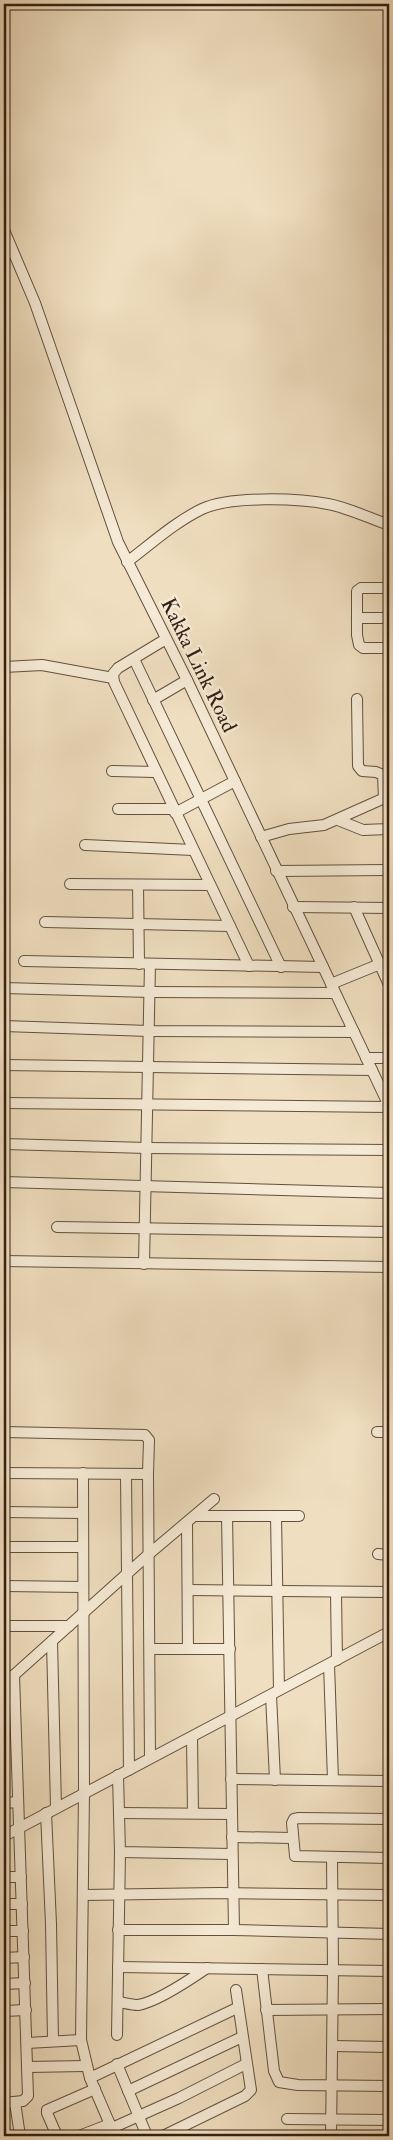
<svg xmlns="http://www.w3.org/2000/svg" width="393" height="2140" viewBox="0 0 393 2140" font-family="'IM FELL Double Pica',serif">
<rect width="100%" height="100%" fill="#efdebf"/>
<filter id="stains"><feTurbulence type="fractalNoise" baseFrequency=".004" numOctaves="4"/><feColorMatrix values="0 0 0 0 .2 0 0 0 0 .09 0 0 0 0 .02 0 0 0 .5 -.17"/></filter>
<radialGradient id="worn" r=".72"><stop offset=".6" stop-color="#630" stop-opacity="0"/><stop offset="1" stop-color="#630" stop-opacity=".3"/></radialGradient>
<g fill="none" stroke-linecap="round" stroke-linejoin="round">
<g stroke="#63503e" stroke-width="12">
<g id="minor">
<path d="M4,230L35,303L118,542L187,680L389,1106"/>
<path d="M127,562C151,544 175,522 202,509C230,496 297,498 328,504C349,508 369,518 389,525"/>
<path d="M389,588H361L357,591V635L359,645L363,648H389"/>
<path d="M357,618H389"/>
<path d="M166,639L118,668L113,674L114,682L249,966"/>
<path d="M134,659L281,967"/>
<path d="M4,667L42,665L113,678"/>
<path d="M357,699L358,766L362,771L376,772L383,775L384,799"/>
<path d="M153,700L187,680"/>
<path d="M112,771L155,772"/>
<path d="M118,809H173"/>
<path d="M175,813L235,781"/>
<path d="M338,820L363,830L389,829"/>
<path d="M261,837L289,829L324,825L389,796"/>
<path d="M85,845L193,850"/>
<path d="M276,871L389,870"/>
<path d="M70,884L210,885"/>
<path d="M138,885L139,964"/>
<path d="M293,907L389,908"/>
<path d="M354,907L389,985"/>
<path d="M45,922L230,926"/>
<path d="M24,961L323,967"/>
<path d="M331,984L380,964"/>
<path d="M4,988L150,992L335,993"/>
<path d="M4,1026L149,1031L354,1032"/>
<path d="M366,1058H389"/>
<path d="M4,1065L372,1070"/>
<path d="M4,1103L389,1107"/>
<path d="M4,1144L147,1148L389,1150"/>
<path d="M4,1182L389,1193"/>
<path d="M57,1227L389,1232"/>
<path d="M4,1261L389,1267"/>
<path d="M144,1264L150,964"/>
<path d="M4,1432L145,1435L149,1440L148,1474"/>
<path d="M377,1432H389"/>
<path d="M4,1473L148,1474L150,1758"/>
<path d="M83,1473L84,1793L81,2040L90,2078L115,2136"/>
<path d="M126,1474L129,1770"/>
<path d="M4,1512L83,1513"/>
<path d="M195,1516H299"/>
<path d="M227,1516L234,1930"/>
<path d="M276,1516L279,1690"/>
<path d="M187,1523L188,1649"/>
<path d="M4,1547H83"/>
<path d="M378,1554L389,1555"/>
<path d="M4,1586L83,1587"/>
<path d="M188,1590L389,1592"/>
<path d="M336,1593L337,1660"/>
<path d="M4,1626H69"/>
<path d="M389,1632V1663"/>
<path d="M52,1641L56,1808"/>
<path d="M150,1649H230"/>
<path d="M329,1664L333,1780"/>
<path d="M4,1684L149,1554L214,1499"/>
<path d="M271,1695L275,1780"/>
<path d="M192,1737L193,1813"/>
<path d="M118,1775L120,1852L232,1854"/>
<path d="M231,1779L389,1781"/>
<path d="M4,1803L18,1802"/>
<path d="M46,1813L51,1924L53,2041"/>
<path d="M119,1813L231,1814"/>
<path d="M389,1819L299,1818L294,1819L292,1823L295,1856L389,1858"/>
<path d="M4,1836L389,1632"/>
<path d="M232,1837L293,1838"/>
<path d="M4,1877H21"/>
<path d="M84,1895L219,1893L389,1895"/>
<path d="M4,1904H22"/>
<path d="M118,1930H234L389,1934"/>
<path d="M4,1931H23"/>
<path d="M4,1958L24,1957"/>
<path d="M118,1967L389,1971"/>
<path d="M262,1969L274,2071L279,2082L298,2085L389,2086"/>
<path d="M4,1984L25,1983"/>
<path d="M119,2002C125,2003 132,2005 138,2005C157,2002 191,1979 207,1968"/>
<path d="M266,2010L389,2009"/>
<path d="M4,2011L26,2010"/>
<path d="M117,2035L120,1852"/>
<path d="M27,2043L81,2040"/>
<path d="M333,2046L389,2047"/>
<path d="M117,2064L147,2136"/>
<path d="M27,2067L86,2066"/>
<path d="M90,2078L237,2008"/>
<path d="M128,2091L242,2037"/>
<path d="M15,2102L20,2136"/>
<path d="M4,2103L23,2101L28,2096L14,1675"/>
<path d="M287,2119L389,2120"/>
<path d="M112,2128L179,2098L246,2064"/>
<path d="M57,2136L47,2113V2110L95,2089"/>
<path d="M79,2136L110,2124"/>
<path d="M163,2136L245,2096L251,2090L236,1990"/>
<path d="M331,2136L333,1970L332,1857"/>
</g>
</g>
<use href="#minor" stroke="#f5ead5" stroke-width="10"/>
</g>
<g text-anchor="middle" stroke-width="5" stroke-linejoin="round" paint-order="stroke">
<g font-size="21" fill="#342013" stroke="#f5ead5">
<text transform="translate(199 665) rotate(64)" y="7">Kakka Link Road</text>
</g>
</g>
<rect width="393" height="2140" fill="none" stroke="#efdebf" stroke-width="20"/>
<rect x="5" y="5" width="383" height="2130" fill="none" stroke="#342013" stroke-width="2.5"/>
<rect x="10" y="10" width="373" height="2120" fill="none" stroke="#342013"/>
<rect width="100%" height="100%" filter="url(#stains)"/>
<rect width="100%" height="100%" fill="url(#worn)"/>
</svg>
